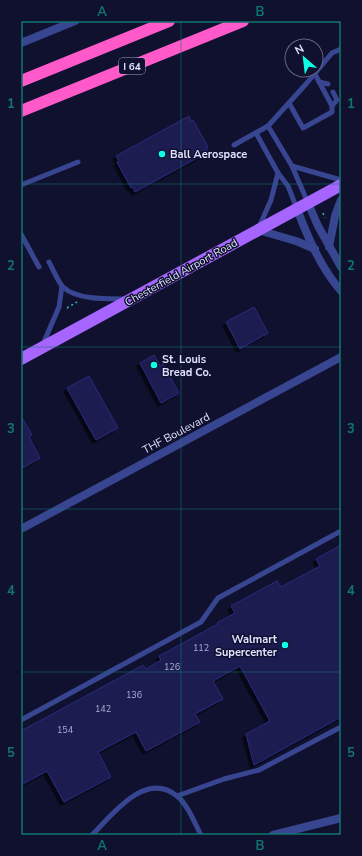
<svg xmlns="http://www.w3.org/2000/svg" width="362" height="856" viewBox="0 0 362 856" font-family="'Nunito Sans',sans-serif">
<defs>
<filter id="shadow"><feDropShadow dx="-3.5" dy="3.5" stdDeviation="0" flood-color="#0009"/></filter>
</defs>
<rect width="100%" height="100%" fill="#10112f"/>
<g fill="#1a1a51" stroke="#2b2b7f" filter="url(#shadow)">
<path d="M189,116L191,121L193,120L208,147L206,148L208,152L135,192L133,187L131,188L117,162L119,161L116,156Z"/>
<path d="M254,307L268,333L240,349L226,322Z"/>
<path d="M154,355L160,366L163,364L179,393L161,403L140,363Z"/>
<path d="M89,376L118,428L96,440L67,388Z"/>
<path d="M21,416L32,435L29,437L40,458L21,469Z"/>
<path d="M341,545V717L254,765L246,734L270,721L240,666L213,681L223,699L195,714L200,722L146,751L136,732L98,752L111,777L64,802L47,771L21,785V731L143,665L146,669L161,660L159,656L218,624L217,623L235,613L231,606L277,581L281,587L320,566L316,559Z"/>
</g>
<g fill="none" stroke-linecap="round" stroke-linejoin="round">
<g stroke="#27ca9f" stroke-width="1.5" stroke-dasharray="2 3" stroke-linecap="butt">
<path d="M323,213L325,218"/>
<path d="M67,308L77,302"/>
</g>
<g stroke="#384691" stroke-width="5">
<path d="M319,82L328,84"/>
<path d="M289,103L303,128L332,112V106L315,74"/>
<path d="M332,106L337,100L333,92"/>
<path d="M268,126L292,166L308,203"/>
<path d="M256,133L278,173L288,186L297,209"/>
<path d="M234,145L268,126L306,84L332,53L341,49"/>
<path d="M292,166L341,180"/>
<path d="M21,185L78,162"/>
<path d="M259,227L271,200L278,173"/>
<path d="M21,234L39,267"/>
<path d="M49,262C53,269 58,282 63,287C77,300 107,299 125,299"/>
<path d="M43,344L59,307L62,286"/>
<path d="M21,720L201,622L218,598L341,531"/>
<path d="M177,796L224,779L259,770L341,727"/>
<path d="M92,835C112,815 145,770 177,796C188,805 194,822 201,835"/>
</g>
<g stroke="#384691" stroke-width="8">
<path d="M308,203L318,226L341,267"/>
<path d="M297,209C308,238 321,268 341,291"/>
<path d="M258,230L296,241L315,249"/>
<path d="M329,247L335,216L341,200"/>
<path d="M21,529L341,357"/>
</g>
<g stroke="#384691" stroke-width="8">
<path d="M21,43L75,21"/>
<path d="M273,835L341,818"/>
</g>
<path stroke="#a665ff" stroke-width="12" d="M21,359L341,185"/>
<g stroke="#ff59ca" stroke-width="12">
<path d="M21,81L169,21"/>
<path d="M21,111L243,21"/>
</g>
</g>
<path fill="none" stroke="#0f766e" stroke-width="1" stroke-opacity="0.55" d="M181,21V835M21,184H341M21,347H341M21,509H341M21,672H341"/>
<g fill="#0affe6" stroke="#10112f" stroke-width="1.5">
<circle cx="162" cy="154" r="4"/>
<circle cx="154" cy="365" r="4"/>
<circle cx="285" cy="645" r="4"/>
</g>
<g text-anchor="middle" stroke-width="3" stroke-linejoin="round" paint-order="stroke">
<g font-size="9" fill="#adafd4">
<text x="201" y="651">112</text>
<text x="172" y="670">126</text>
<text x="134" y="698">136</text>
<text x="103" y="712">142</text>
<text x="65" y="733">154</text>
</g>
<rect fill="#10112f" stroke="#a0a3c1" stroke-width="1" x="119" y="58" width="26" height="16" rx="3"/>
<g font-size="10" font-weight="bold" fill="#dee1ff">
<text x="132" y="70">I 64</text>
</g>
<g font-size="11" font-weight="bold" fill="#dee1ff" stroke="#10112f" text-anchor="start">
<text x="170" y="158">Ball Aerospace</text>
<text x="162" y="363">St. Louis<tspan x="162" dy="13">Bread Co.</tspan></text>
<text x="277" y="643" text-anchor="end">Walmart<tspan x="277" dy="13">Supercenter</tspan></text>
</g>
<g font-size="11" fill="#dee1ff" stroke="#10112f">
<text transform="translate(181 272) rotate(-29)" y="4">Chesterfield Airport Road</text>
<text transform="translate(176 433) rotate(-28)" y="4">THF Boulevard</text>
</g>
</g>
<rect width="362" height="856" fill="none" stroke="#10112f" stroke-width="44"/>
<g transform="translate(304 58) rotate(332)"><circle r="19" fill="#10112f" stroke="#626482"/>
<path d="M0-3L7 15L0 10L-7 15Z" fill="#0affe6"/>
<text y="-6" font-size="11" font-weight="bold" text-anchor="middle" fill="#dee1ff">N</text>
</g>
<rect x="22" y="22" width="318" height="812" fill="none" stroke="#0f766e" stroke-width="1.5"/>
<g font-size="13" text-anchor="middle" font-weight="bold" fill="#0f766e">
<text x="102" y="16">A</text>
<text x="260" y="16">B</text>
<text x="11" y="108">1</text>
<text x="351" y="108">1</text>
<text x="11" y="270">2</text>
<text x="351" y="270">2</text>
<text x="11" y="433">3</text>
<text x="351" y="433">3</text>
<text x="11" y="595">4</text>
<text x="351" y="595">4</text>
<text x="11" y="757">5</text>
<text x="351" y="757">5</text>
<text x="102" y="850">A</text>
<text x="260" y="850">B</text>
</g>
</svg>
